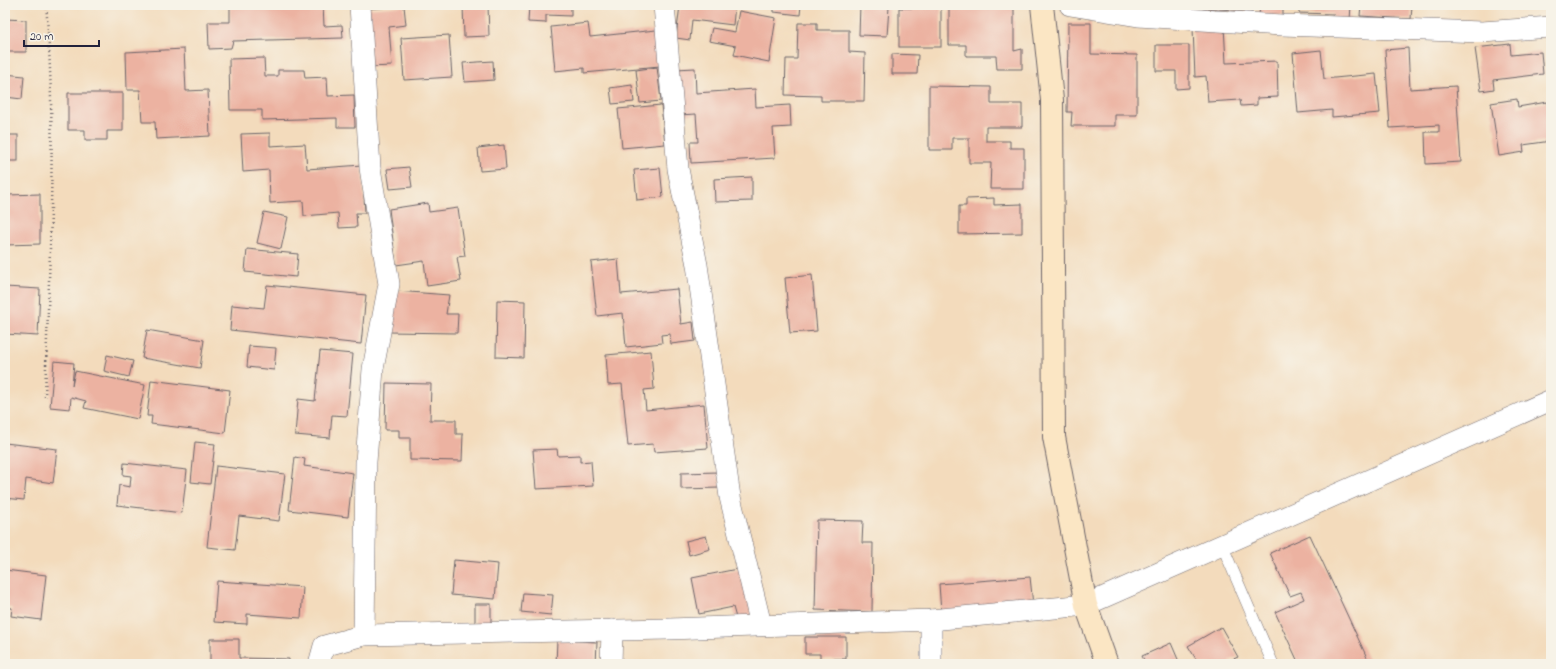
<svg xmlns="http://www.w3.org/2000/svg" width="1556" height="669" viewBox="0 0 1556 669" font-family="'Indie Flower',sans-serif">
<rect width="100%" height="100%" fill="#f7f3e8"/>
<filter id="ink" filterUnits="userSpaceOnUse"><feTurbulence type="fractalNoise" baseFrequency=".025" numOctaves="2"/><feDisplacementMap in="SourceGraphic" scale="8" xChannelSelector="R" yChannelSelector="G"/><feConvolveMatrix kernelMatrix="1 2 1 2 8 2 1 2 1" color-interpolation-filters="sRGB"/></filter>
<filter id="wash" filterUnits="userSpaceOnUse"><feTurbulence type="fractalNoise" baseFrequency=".012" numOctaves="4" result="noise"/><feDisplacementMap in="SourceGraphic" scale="16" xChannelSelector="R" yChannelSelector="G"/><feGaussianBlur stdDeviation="0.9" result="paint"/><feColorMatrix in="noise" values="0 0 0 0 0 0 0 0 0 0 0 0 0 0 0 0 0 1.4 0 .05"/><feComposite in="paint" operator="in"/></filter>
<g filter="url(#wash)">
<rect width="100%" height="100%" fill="#f3dbbc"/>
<g id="blocks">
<g fill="#ecb2a1">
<path d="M230,5H323L324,26L342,25L343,38L233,41L231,48L209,49L208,22H230Z"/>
<path d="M463,5H488L489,36L464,37Z"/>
<path d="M529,5H571V16L546,15V23L528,22Z"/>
<rect x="584" y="5" width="14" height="3"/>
<path d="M680,5H735L733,25L692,20L690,40L676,38Z"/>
<path d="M774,5H801L800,15L774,12Z"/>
<path d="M860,5L889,7L887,36L859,35Z"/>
<path d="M949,5H986V8H1014V51L1022,49V69H997L996,56H966V45H949Z"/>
<path d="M1203,5H1252V11L1203,8Z"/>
<path d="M1260,5H1283V16L1259,15Z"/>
<path d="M1299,5H1351L1350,20L1333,19V14L1299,13Z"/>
<path d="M1361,5H1412L1411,19L1360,16Z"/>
<path d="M404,6L406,25L389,27L392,66L370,67L366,9Z"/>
<rect x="899" y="8" width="42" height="39"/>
<path d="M739,11L776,18L769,62L734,55L736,46L709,41L712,28L735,32Z"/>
<path d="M5,19L26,20V52H5Z"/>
<path d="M588,23L590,37L656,30L660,66L584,73V68L555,71L551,27Z"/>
<path d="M798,23H817V30H849V52L865,53L864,101H821V96L785,95L786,59H797Z"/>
<path d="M1068,23H1091V54L1137,55V115H1115V126H1071L1072,112H1067Z"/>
<path d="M1224,26L1226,63L1277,61L1278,97L1257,98V105L1241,106L1240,100L1208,102L1206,76L1195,77L1193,28Z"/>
<path d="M449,35L452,77L404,80L401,38Z"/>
<path d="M1510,44L1511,55L1541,52L1543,74L1493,80L1494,89L1481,91L1475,48Z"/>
<path d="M1156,45H1189V88L1176,89V71H1156Z"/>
<path d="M1408,48L1410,89L1456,86L1461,162L1426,164L1425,132H1439V125L1390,128L1385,50Z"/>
<path d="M184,49L186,91L208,90L210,136L156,139L155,122H142L140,90H127L126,52Z"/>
<path d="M1321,50L1324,79L1376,74L1380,113L1332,117V110L1298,113L1293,53Z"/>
<path d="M892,54L918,55L917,74H892Z"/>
<path d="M264,58L265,76H278V70H304L305,78L327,77L328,96L354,95L355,127H337V118L262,120V110H230L229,59Z"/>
<path d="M493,61L494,80L465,82L463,63Z"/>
<path d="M657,67L661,101L640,103L636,70Z"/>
<path d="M695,68L696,93L755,89L756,107L790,105L791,127L773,128L775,158L691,163L690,142H698L696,114L679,115L676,69Z"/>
<path d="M5,74L24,76L22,99L5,97Z"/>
<path d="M632,85L634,102L612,104L610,88Z"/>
<path d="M929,86L991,87V104H1022V127H986V141H1010V148H1024V189H990L991,163H969V138H952V150H929Z"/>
<path d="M68,93H123V131H107V140H85V130H68Z"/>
<path d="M1517,99L1518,107L1547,102L1551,129V141L1523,145L1524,152L1499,156L1491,103Z"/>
<path d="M661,105L665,144L622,148L618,109Z"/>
<path d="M270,133V146L305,144L307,169L362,165L365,213H356L357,227L339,228L338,213L304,216L303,201L270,203L269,170L243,172L241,134Z"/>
<rect x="5" y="135" width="13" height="26"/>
<path d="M504,145L506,169L480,171L478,148Z"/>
<path d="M409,167L412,187L390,189L387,169Z"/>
<path d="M660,168L663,197L637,200L634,170Z"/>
<path d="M752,177V201L715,202L714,179Z"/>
<path d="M5,184H8V195L40,194V244L5,245Z"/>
<path d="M994,198V205L1022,204V233L959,234V206H966V199Z"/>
<path d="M428,203L429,212L458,208L465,256L457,257L461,281L427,286L424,261L396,265L389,209Z"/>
<path d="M264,212L288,217L281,249L257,243Z"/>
<path d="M247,249L298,254L296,277L245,272Z"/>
<path d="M618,259L621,294L677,289L681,324L693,322L695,341L671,344L670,334L661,335L662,343L626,347L623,313L597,316L591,262Z"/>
<path d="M812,275L817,331L790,333L785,278Z"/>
<path d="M267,285L366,295L361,344L230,330L232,305L264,308Z"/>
<path d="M5,287L40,289L38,336L5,334Z"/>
<path d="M396,291L449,295L446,314H458L457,333L388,332Z"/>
<path d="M497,300L525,301L524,358L496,357Z"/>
<path d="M147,330L204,340L200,368L142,358Z"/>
<path d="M249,346L276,348L274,370L247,367Z"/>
<path d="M320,351L353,354L347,416L332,415L330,438L295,435L298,399L315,401Z"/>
<path d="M651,351L654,389L644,390L646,410L704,404L708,448L654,452L653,444L628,446L622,384L608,385L606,355Z"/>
<path d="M107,355L133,361L129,377L104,371Z"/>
<path d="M54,361L74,363L72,386L75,371L145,385L138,419L84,408L86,401L71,397L70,409L50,407Z"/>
<path d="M151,380L230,390L225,433L151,424L152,416H147Z"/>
<path d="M386,383L431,384L430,420H456V434H463L462,461L410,460V438H399V430H385Z"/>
<path d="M195,442L215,444L210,484L191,482Z"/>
<path d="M5,443L57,449L53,483L26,479L24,500L5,498Z"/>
<path d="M557,449L558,456L580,455V462L591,461L593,486L536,489L533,450Z"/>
<path d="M295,457L305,459L304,466L353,473L348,517L289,510Z"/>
<path d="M124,463L187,470L182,513L117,505L119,485L130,487L131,476L123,475Z"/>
<path d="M216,466L285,474L279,521L239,516L235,550L207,547Z"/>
<path d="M719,472L720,488L681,489V473Z"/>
<path d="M817,520L863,521L862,543H873L872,612L815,610Z"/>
<path d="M1310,535L1370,664H1299L1275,612L1304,599L1301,592L1290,596L1270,553Z"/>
<path d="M706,536L710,549L689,555L686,541Z"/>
<path d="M454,560L498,564L495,599L451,595Z"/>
<path d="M742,568L752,615L736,618L733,607L699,614L692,578Z"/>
<path d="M5,570L46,575L41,620L11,616L12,608L5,607Z"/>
<path d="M1030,577L1033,605L941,612L939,584Z"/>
<path d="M217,581L303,587L301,618L247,614V624L214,622Z"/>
<path d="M523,593L553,595L551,615L521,612Z"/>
<rect x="475" y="604" width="16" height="20"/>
<path d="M1221,627L1238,657L1229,661L1231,664H1199L1188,646Z"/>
<path d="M805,637H846V659H820V654H805Z"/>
<path d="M210,639H239V658L289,659V664H210Z"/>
<path d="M557,640L597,642L596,664H556Z"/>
<path d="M1171,643L1180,664H1146L1142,656Z"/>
<path d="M967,662L968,664H957V663Z"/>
</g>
</g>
</g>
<g filter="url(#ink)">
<use href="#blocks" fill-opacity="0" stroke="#6b6368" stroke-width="1"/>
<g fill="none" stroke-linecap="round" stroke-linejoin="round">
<g stroke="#6b6368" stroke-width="12">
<path id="lane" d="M1222,545L1273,664"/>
</g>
<g stroke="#6b6368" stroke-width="22">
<g id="street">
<path d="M360,5L370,168L389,284L373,369L366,462L364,635"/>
<path d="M664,5L678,169L697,265L730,497L761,625"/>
<path d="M1070,5L1138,16L1282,25L1482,32L1551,27"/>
<path d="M319,664L324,646L364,635L669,629L931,620L1086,605L1551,400"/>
<path d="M611,664L612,630"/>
<path d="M931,664V620"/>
</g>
</g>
<g stroke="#6b6368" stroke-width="24">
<path id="secondary" d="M1042,5L1052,100L1054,437L1086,605L1107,664"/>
</g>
<path stroke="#6b6368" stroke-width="2.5" stroke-dasharray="1 3" stroke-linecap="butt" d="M45,397C49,266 57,135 46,5"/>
<use href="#lane" stroke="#fff" stroke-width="11"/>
<use href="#street" stroke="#fff" stroke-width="21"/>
<use href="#secondary" stroke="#fbe6c4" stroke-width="22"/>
</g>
</g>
<rect width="1556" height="669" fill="none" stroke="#f7f3e8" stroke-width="20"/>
<path d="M24 40v6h75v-6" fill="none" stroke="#22223b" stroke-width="2"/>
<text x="30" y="40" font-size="12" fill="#22223b" stroke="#f7f3e8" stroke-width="3" paint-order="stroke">20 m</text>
</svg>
